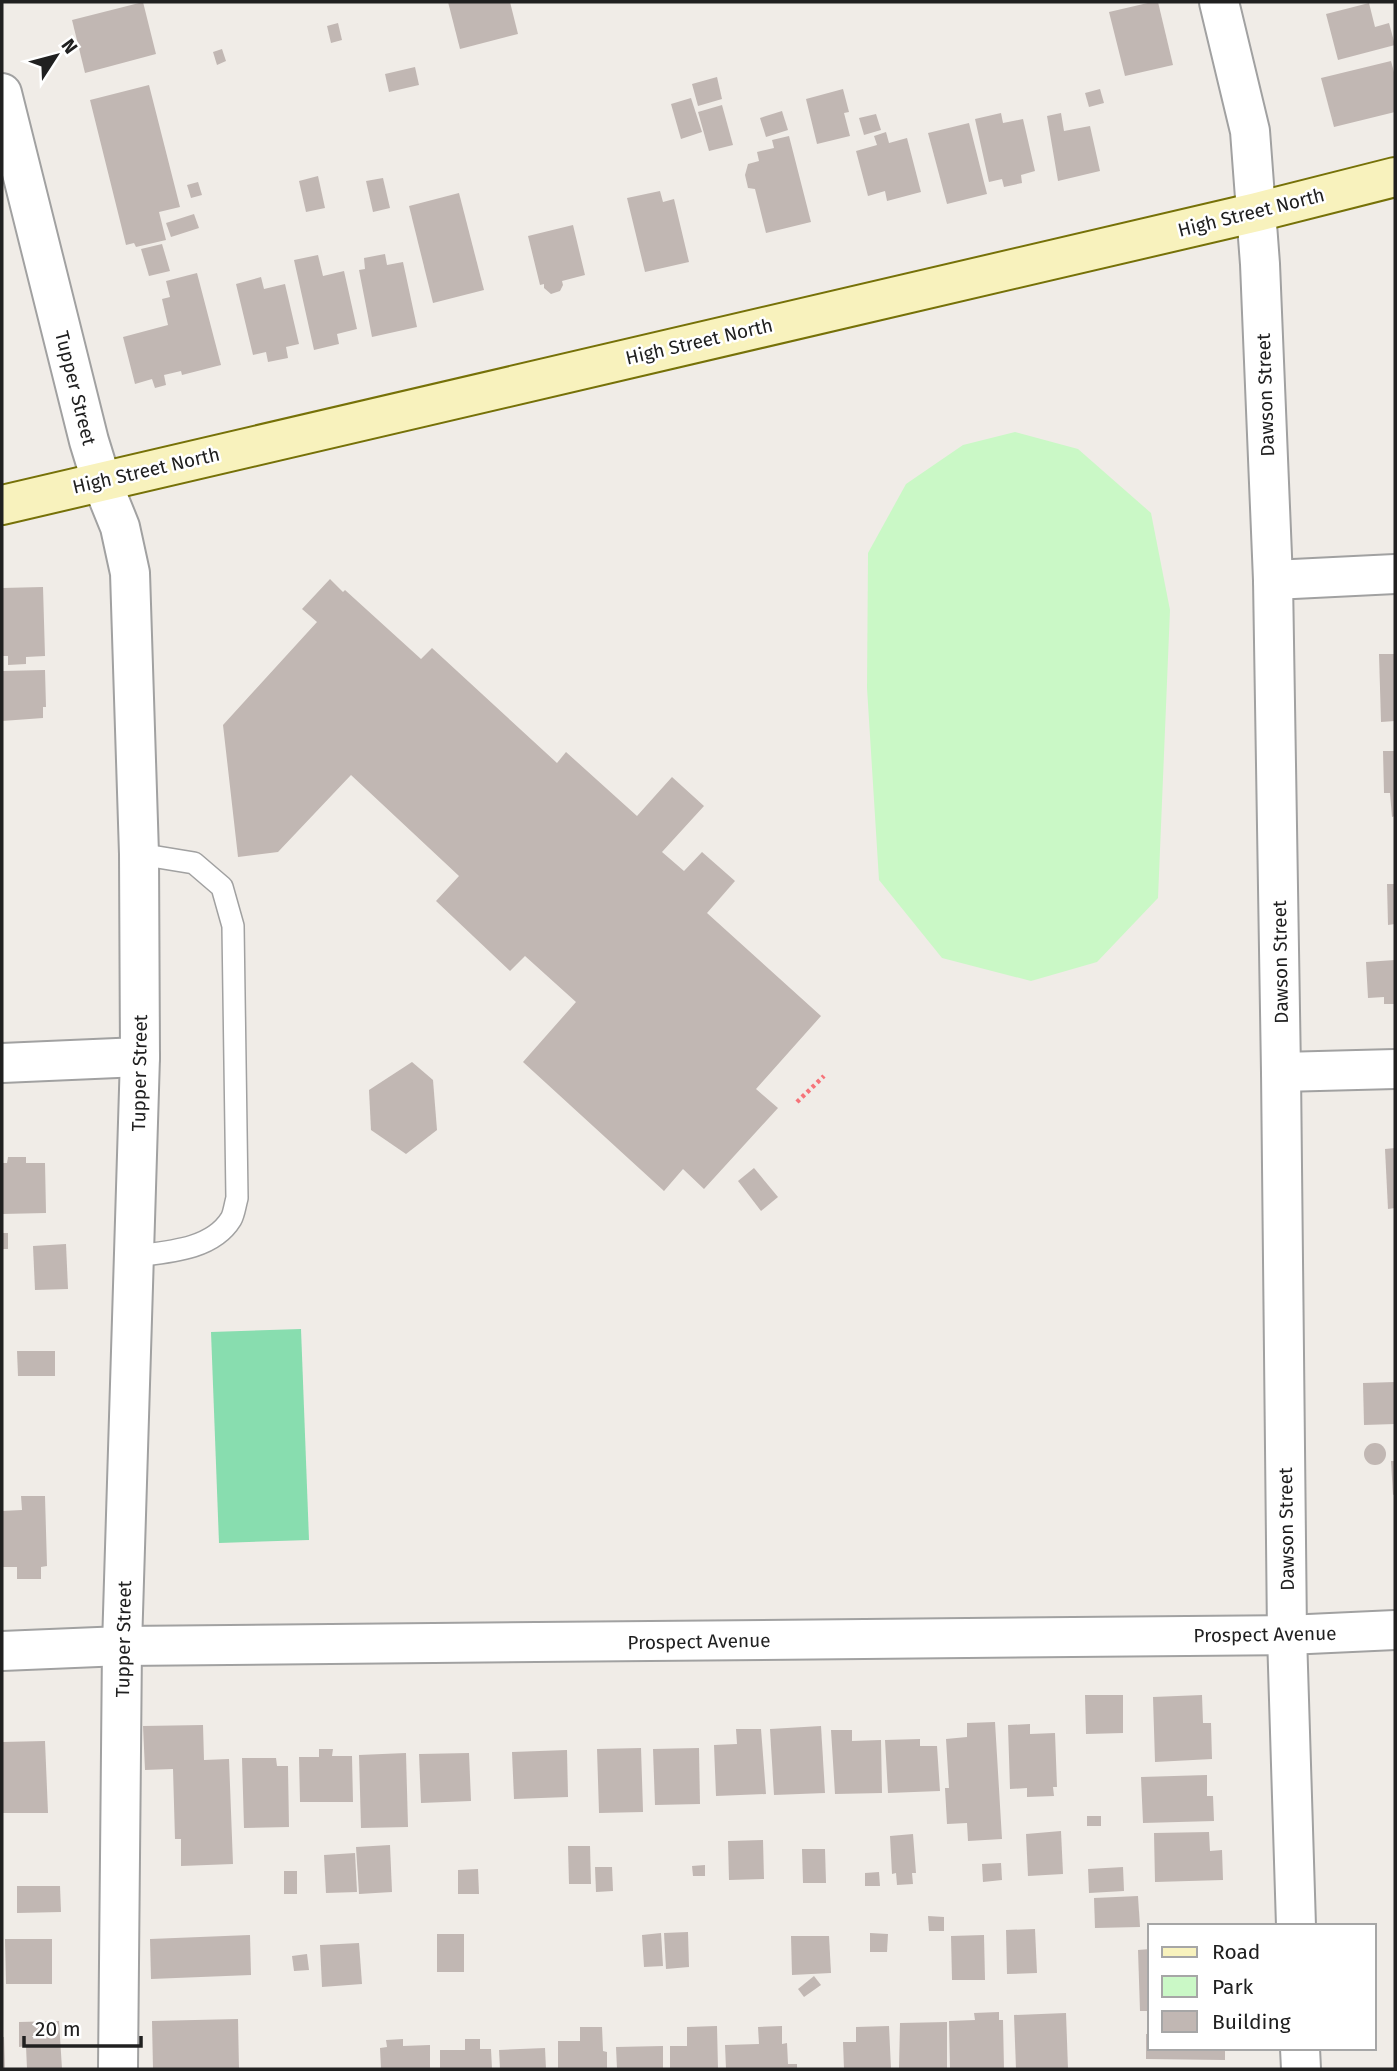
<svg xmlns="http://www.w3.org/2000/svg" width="1397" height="2071" viewBox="0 0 1397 2071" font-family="'Fira Sans',sans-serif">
<rect width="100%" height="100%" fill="#f0ece7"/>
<path fill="#caf8c6" d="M1015,432L1078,449L1151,513L1170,610L1158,898L1097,962L1031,981L942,958L879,880L867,688L868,553L906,484L963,445Z"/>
<path fill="#88ddaf" d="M301,1329L309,1540L219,1543L211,1332Z"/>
<g fill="#c1b7b3">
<path d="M143,2L156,54L85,73L72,20Z"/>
<path d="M448,2H510L518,34L460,49Z"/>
<path d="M1152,2H1158L1173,65L1125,76L1109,12Z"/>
<path d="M1369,3L1375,27L1389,23L1395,45L1338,60L1326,14Z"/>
<path d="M338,23L342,40L331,43L327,26Z"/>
<path d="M222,49L226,61L217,65L213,52Z"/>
<path d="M1391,61L1395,76V112L1334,127L1321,78Z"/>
<path d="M415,67L419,85L389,92L385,74Z"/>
<path d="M717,77L722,99L698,106L692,84Z"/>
<path d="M149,85L180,207L159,212L166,240L136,247L134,243L126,245L90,100Z"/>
<path d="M843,89L849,112L844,113L850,136L817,144L806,99Z"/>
<path d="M1100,89L1104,103L1089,107L1085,93Z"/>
<path d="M691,98L702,132L681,139L671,104Z"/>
<path d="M722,105L733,145L709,151L698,112Z"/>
<path d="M782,111L788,130L766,137L760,118Z"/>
<path d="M1001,113L1003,123L1023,119L1035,171L1021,175L1022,183L1004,187L1002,179L989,182L975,119Z"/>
<path d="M1061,113L1064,131L1090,126L1100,171L1058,181L1047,116Z"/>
<path d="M876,114L881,130L864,135L859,118Z"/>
<path d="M969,123L987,194L947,204L928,133Z"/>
<path d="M886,132L889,143L907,138L921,192L887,201L885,191L868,196L856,151L877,145L874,136Z"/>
<path d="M789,136L811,222L766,233L755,189L748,188L745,175L748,164L759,161L757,152L774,148L772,140Z"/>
<path d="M318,176L325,208L306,212L299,181Z"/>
<path d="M383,178L390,208L373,212L366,181Z"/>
<path d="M198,182L202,195L191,198L187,185Z"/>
<path d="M660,191L663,202L674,199L689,262L645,272L627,198Z"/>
<path d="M459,193L484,290L433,303L409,206Z"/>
<path d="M194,214L199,228L171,237L166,223Z"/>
<path d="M573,225L585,275L562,281L563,285L560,291L551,294L544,288V284L540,285L528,236Z"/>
<path d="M162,244L170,271L149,276L141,249Z"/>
<path d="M385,254L387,265L403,262L417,327L372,337L359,270L365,269L364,258Z"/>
<path d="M318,255L323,276L344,271L357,329L337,334L339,344L314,350L294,260Z"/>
<path d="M197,273L221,365L182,375L181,371L164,375L166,385L155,388L152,379L135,384L123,337L168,325L162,299L170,297L166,281Z"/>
<path d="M261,277L264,289L285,284L299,344L286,347L288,358L268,362L266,352L253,355L236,284Z"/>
<path d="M330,579L343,592L345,590L421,659L432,648L557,763L566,752L637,816L672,777L704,806L662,852L684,871L702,852L735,881L707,913L821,1016L756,1089L778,1108L704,1189L683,1169L664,1191L523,1062L576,1002L525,956L510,971L436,901L459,876L351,775L278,852L238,857L223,725L317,622L302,609Z"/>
<path d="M43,587L45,656L26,657V664L8,665V656H2V588Z"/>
<path d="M1379,654H1395V721L1381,722Z"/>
<path d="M45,670L46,707H43V718L2,721V671Z"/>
<path d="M1383,751H1395V816L1392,817L1390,793H1384Z"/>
<path d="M1387,884H1395V924L1388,925Z"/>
<path d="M1395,960V1004H1384V997L1368,998L1366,962Z"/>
<path d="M412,1062L433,1080L437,1130L406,1154L371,1130L369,1090Z"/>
<path d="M1395,1148V1208L1388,1209L1385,1149Z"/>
<path d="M8,1157H26V1163H45L46,1213L2,1214V1163H7Z"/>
<path d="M754,1168L778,1197L761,1211L738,1181Z"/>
<rect x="2" y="1233" width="6" height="16"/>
<path d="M66,1244L68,1289L35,1290L33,1246Z"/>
<path d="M17,1351H55V1376H18Z"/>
<path d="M1395,1382V1424L1364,1425L1363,1383Z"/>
<circle cx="1375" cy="1454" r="11"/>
<path d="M1391,1461H1395V1494L1393,1495Z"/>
<path d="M21,1496H45L47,1566L41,1567V1579H17V1567H2V1511L22,1510Z"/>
<path d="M1085,1695H1123V1733L1086,1734Z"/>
<path d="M1202,1695L1203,1723H1211L1212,1759L1155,1762L1153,1697Z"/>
<path d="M995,1722L1002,1839L968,1841L967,1823L947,1824L945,1788H949L946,1739L967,1737V1723Z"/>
<path d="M1030,1724V1734L1055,1733L1057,1787H1053L1054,1796L1027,1797V1788L1010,1789L1008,1725Z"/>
<path d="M203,1725L204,1760L229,1759L233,1864L181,1866V1839H175L173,1769L145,1770L143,1726Z"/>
<path d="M821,1726L825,1793L774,1795L770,1729Z"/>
<path d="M736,1729H761L766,1794L716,1796L714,1745L737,1744Z"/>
<path d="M831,1730H852V1741L881,1740L882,1793L835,1794Z"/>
<path d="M920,1739V1746H937L940,1791L888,1793L885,1740Z"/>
<path d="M45,1741L48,1813H3L2,1742Z"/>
<path d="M641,1748L643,1812L599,1813L597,1749Z"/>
<path d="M699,1748L700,1804L655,1805L653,1749Z"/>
<path d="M319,1749H333L332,1756H352L353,1802H300L299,1757H319Z"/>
<path d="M567,1750L568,1797L514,1799L512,1752Z"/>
<path d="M406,1753L408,1827L361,1828L359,1755Z"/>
<path d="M469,1753L471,1801L421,1803L419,1754Z"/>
<path d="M242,1758H276L277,1766H288L289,1827L244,1828Z"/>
<path d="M1207,1775V1796H1213L1214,1821L1143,1823L1141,1777Z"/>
<rect x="1087" y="1816" width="14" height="10"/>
<path d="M1061,1831L1063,1874L1028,1876L1026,1834Z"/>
<path d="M1209,1832L1210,1851L1222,1850L1223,1880L1155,1882L1154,1833Z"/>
<path d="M913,1834L916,1873H912L913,1884L897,1885L896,1873L892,1874L890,1836Z"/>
<path d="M763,1840L764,1879L729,1880L728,1841Z"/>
<path d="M390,1845L392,1892L359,1894L356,1847Z"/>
<path d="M568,1846H590L591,1884H569Z"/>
<path d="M802,1849H825L826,1883H803Z"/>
<path d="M355,1853L357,1892L326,1893L324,1855Z"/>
<path d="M1001,1863L1002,1880L983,1882L982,1864Z"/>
<path d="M705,1865V1876H693L692,1866Z"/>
<path d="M595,1867H612L613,1891L596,1892Z"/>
<path d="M1123,1867L1124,1891L1089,1893L1088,1869Z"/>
<path d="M478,1869L479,1894H458V1870Z"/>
<rect x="284" y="1871" width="13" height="23"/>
<path d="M879,1872L880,1886H865V1873Z"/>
<path d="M17,1886H60L61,1912L17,1913Z"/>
<path d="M1138,1896L1140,1927L1095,1928L1094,1898Z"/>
<path d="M928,1916L944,1917V1931H929Z"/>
<path d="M1035,1929L1037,1973L1007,1974L1006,1930Z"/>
<path d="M688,1932L689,1967L666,1969L664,1933Z"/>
<path d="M661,1933L663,1966L644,1967L642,1935Z"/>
<path d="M870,1933L888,1934L887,1952H870Z"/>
<rect x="437" y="1934" width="27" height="38"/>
<path d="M250,1935L251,1975L151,1979L150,1939Z"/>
<path d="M984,1935L985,1980H952L951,1936Z"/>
<path d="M791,1936H829L831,1973L792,1975Z"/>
<path d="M5,1939H52V1984H6Z"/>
<path d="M359,1943L362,1984L322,1987L320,1945Z"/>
<path d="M1150,1949V2011H1140L1138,1950Z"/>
<path d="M307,1954L309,1970L294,1971L292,1956Z"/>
<path d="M814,1976L821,1985L804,1997L798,1989Z"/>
<path d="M999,2012V2020H1003L1004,2069H950L949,2021L975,2020L974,2013Z"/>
<path d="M1066,2013L1068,2069H1016L1014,2015Z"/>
<path d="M238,2019L239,2069H153L152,2021Z"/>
<path d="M59,2021L62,2069H27L26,2046L19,2047V2022Z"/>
<path d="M947,2022V2069H899L900,2023Z"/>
<path d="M717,2026L718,2069H670V2046H687V2027Z"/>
<path d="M782,2026V2044L787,2043L788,2064H797V2069H726L725,2045L759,2044L758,2027Z"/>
<path d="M889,2026L891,2069H844L843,2042H856V2027Z"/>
<path d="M580,2027H602L603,2051L607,2052V2069H558V2041H580Z"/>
<path d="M1146,2034H1150V2048H1225V2060L1146,2059Z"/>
<path d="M2,2037H4L5,2069H2Z"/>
<path d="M403,2039V2046L430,2045V2069H381L380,2048L387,2047L386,2040Z"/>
<path d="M465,2039H480V2049H491L492,2069H440V2050H465Z"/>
<path d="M663,2046V2069H617L616,2047Z"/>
<path d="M545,2048L546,2069H500L499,2050Z"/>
</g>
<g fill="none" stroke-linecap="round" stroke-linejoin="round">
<g stroke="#a1a1a1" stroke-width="24">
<path id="lane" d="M135,1256C167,1252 212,1250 231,1219C234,1214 235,1205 237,1198L233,926L222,887L194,863L139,854"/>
</g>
<g stroke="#a1a1a1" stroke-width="42">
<g id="street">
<path d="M1219,2L1250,131L1260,264L1273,580L1281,1072L1287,1635L1296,1926"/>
<path d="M2,93L89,441L101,480L120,527L130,573L139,854L140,1057L122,1646L118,2069"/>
<path d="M1273,580L1395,574"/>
<path d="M2,1063L140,1057"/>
<path d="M1281,1072L1395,1069"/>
<path d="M2,1651L122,1646L1287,1635L1395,1630"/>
<path d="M1300,2048L1301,2069"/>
</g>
</g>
<g stroke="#767108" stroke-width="42">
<path id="secondary" d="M2,505L1257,212L1395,177"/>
</g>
<path stroke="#f67379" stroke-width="4.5" stroke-dasharray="3.5 3.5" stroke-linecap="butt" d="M797,1102L824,1076"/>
<use href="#lane" stroke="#fff" stroke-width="21"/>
<use href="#street" stroke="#fff" stroke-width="38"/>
<use href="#secondary" stroke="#f8f2bd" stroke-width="38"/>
</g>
<g text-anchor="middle" stroke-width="5" stroke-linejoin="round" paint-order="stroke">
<g font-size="19" fill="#202020" stroke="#fff">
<text transform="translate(1251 212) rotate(-14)" y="7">High Street North</text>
<text transform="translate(699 341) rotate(-13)" y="7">High Street North</text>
<text transform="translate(76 388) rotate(76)" y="7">Tupper Street</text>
<text transform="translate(1265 395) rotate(-92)" y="7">Dawson Street</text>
<text transform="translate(146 470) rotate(-13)" y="7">High Street North</text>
<text transform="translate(1280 962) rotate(-91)" y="7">Dawson Street</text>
<text transform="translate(139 1073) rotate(-89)" y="7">Tupper Street</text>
<text transform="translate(1286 1529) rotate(-91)" y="7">Dawson Street</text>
<text transform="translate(1265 1634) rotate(-1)" y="7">Prospect Avenue</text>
<text transform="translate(123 1639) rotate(-89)" y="7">Tupper Street</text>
<text transform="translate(699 1641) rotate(-1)" y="7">Prospect Avenue</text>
</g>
</g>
<rect width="1397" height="2071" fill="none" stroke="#202020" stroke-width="7"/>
<rect x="1148" y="1924" width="228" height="126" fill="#ffffff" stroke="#a6a6a6" stroke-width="2"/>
<rect x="1162" y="1947" width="35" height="10" fill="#f8f2bd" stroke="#a6a6a6" stroke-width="2"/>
<text x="1212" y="1959" font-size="21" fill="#202020">Road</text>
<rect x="1162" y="1976" width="35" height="21" fill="#caf8c6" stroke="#a6a6a6" stroke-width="2"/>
<text x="1212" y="1994" font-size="21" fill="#202020">Park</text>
<rect x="1162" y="2011" width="35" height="21" fill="#c1b7b3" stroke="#a6a6a6" stroke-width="2"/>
<text x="1212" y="2029" font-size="21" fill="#202020">Building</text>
<g transform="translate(56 56) rotate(54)" stroke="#ffffff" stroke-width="5" paint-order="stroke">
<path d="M0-5L12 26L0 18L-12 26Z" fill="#202020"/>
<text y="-10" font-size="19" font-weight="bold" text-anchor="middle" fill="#202020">N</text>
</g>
<path d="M24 2036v10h117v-10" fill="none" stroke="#202020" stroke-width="3.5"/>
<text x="35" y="2036" font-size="21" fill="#202020" stroke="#ffffff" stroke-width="5" paint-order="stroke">20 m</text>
</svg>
